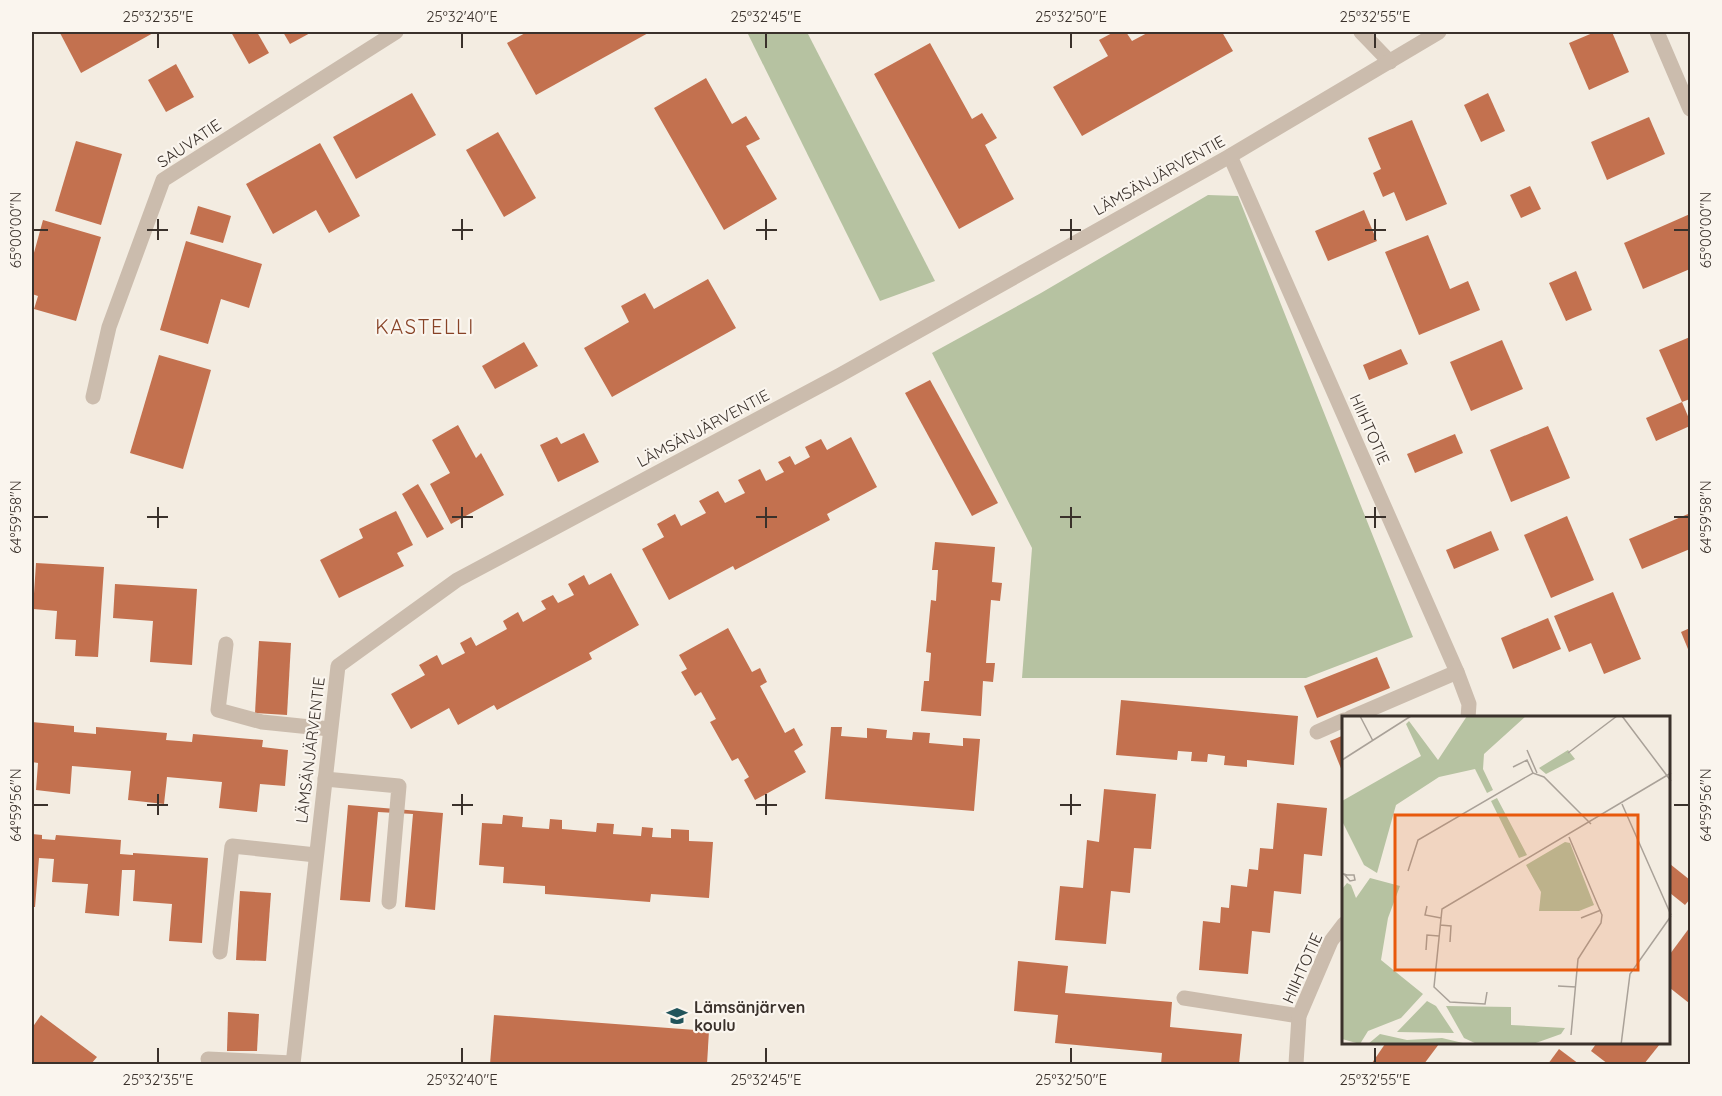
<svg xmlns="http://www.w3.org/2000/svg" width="1722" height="1096" viewBox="0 0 1722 1096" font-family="Quicksand,sans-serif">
<rect width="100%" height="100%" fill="#f3ece1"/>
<g fill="#b6c2a1">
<path d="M747,32H807L935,281L880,301Z"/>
<path d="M1208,195L1238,196L1413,637L1306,678H1022L1032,548L932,353L1041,293Z"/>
</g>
<g fill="#c3714f">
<path d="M63,32H155L81,73L60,33Z"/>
<path d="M231,32H257L269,53L249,64Z"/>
<path d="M283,32H312L290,44Z"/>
<path d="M527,32H650L536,95L507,43Z"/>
<path d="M1114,32H1126L1132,41L1149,32H1222L1233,51L1082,136L1053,87L1108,56L1099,40Z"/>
<path d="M1595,32H1612L1629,72L1589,90L1569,43Z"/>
<path d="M930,43L972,119L982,113L997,138L985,145L1014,199L959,229L874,74Z"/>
<path d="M176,64L194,97L166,112L148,80Z"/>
<path d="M706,78L732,124L746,116L760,139L746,146L777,199L724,230L654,108Z"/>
<path d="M412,93L436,135L356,179L333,137Z"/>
<path d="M1488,93L1505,131L1481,142L1464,105Z"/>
<path d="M1649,117L1665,154L1607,180L1591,142Z"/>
<path d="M1412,120L1447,204L1406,221L1394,192L1383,197L1373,173L1381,169L1368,138Z"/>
<path d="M498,132L536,198L504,217L466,150Z"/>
<path d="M76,141L122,154L101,225L55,211Z"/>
<path d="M320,143L360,216L329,233L316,210L273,234L246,184Z"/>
<path d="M1530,186L1541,209L1521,218L1510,195Z"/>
<path d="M198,206L231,216L223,243L190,234Z"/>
<path d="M1364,210L1377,241L1328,261L1315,231Z"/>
<path d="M1690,214V269L1643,289L1624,243Z"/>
<path d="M43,220L101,237L76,321L34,309L38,296L32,294L34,276L32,275V260Z"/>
<path d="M1428,235L1450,289L1468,281L1480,310L1419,335L1385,252Z"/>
<path d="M186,241L262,264L249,308L221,299L208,344L160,330Z"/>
<path d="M1576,271L1592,310L1566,321L1549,283Z"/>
<path d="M708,279L736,328L612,397L584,348L629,322L621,306L645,293L654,309Z"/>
<path d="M1690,337V399L1682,402L1659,350Z"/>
<path d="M1502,340L1523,389L1471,411L1450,362Z"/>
<path d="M524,342L538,366L495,389L482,366Z"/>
<path d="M1401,349L1408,364L1369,380L1363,365Z"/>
<path d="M159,355L211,370L183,469L130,453Z"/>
<path d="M930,380L998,503L972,516L905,393Z"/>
<path d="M1682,402L1690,421V426L1656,441L1646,418Z"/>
<path d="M458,425L476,458L481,453L504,495L451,524L430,484L450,473L432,440Z"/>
<path d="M1548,426L1570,478L1511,502L1490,450Z"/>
<path d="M584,433L599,462L558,482L540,445L557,437L561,444Z"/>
<path d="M1455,434L1463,453L1415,473L1407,454Z"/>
<path d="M851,437L877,487L827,514L830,520L735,570L733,566L669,600L642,549L664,537L657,524L675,514L681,526L706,513L699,501L718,491L725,503L745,493L738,480L760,469L766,481L784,472L778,462L790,456L795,465L810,457L805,447L821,439L827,450Z"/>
<path d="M418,484L444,529L427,538L402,494Z"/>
<path d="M396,511L413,545L397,553L404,566L339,598L320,560L363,538L359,529Z"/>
<path d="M1688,514L1690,521V549L1642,569L1629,539Z"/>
<path d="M1567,516L1594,580L1551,598L1524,535Z"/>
<path d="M1491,531L1499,550L1454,569L1446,550Z"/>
<path d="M935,542L995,547L992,582L1002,583L1000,601L991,600L986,663H995L993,682L983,681L981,716L921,711L924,681H929L931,653L926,652L931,600L936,601L938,570H932Z"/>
<path d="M36,563L104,567L98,657L75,656L76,640L55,639L57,611L33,609Z"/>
<path d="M611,573L639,625L589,653L592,659L497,710L494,705L458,725L449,708L411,729L391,694L425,675L419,665L437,655L442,665L465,653L460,643L471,637L476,646L507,629L503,621L518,612L523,622L546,609L541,601L553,595L558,603L574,595L568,584L584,575L589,585Z"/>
<path d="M115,584L197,589L192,665L150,662L153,621L113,618Z"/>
<path d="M1613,592L1641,659L1604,674L1591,643L1569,652L1554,616Z"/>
<path d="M1548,618L1561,649L1513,669L1501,638Z"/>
<path d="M728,628L752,672L760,668L767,682L760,686L785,733L794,728L803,745L794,751L806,772L755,800L744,780L749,777L738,758L732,761L710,722L716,719L701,692L695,696L681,672L687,669L679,655Z"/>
<path d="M1690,628V654L1681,632Z"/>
<path d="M259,641L291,643L287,715L255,713Z"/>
<path d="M1377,657L1390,688L1317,718L1304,686Z"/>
<path d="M1121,700L1298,716L1294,765L1247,760V767L1224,765L1225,756L1208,754L1207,762L1191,761L1192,752L1178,751L1177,760L1116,755Z"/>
<path d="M32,722L74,726V732L96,734V727L167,733L166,740L192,742L193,734L263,740L262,747L288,750L285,786L260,784L257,812L219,808L222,782L167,777L164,804L128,800L131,771L72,766L70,794L36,790L38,763L32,762Z"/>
<path d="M831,727H842L841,736L867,738V728L887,730L886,738L912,740L913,732L930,733L929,743L963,746V738L980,739L974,811L825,799Z"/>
<path d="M1344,735V776L1330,741Z"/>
<path d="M1104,789L1156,794L1151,849L1134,848L1130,893L1111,891L1106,944L1055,940L1060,886L1083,888L1087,840L1099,842Z"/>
<path d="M1277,803L1327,808L1322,856L1304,854L1301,894L1274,891L1270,933L1252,931L1248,974L1199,970L1203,921L1220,923L1221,907L1229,908L1231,885L1247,887L1249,869L1258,870L1260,848L1273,849Z"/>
<path d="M348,805L443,813L435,910L405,907L413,814L378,812L370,902L340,900Z"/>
<path d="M503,815L523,817L522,827L549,829L550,819L562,820V829L596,832L597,823L614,824L613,834L641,836L642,827L653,828L652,837L671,838V829L689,830V841L713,842L709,898L651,894L650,902L545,894V886L503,883L504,867L479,865L482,823L502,824Z"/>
<path d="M32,834L42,835V839L55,840L56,835L121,840L120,854L133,855V853L208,858L202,943L169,941L172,904L133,901L135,870H122L119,916L85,913L88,884L52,882L54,859L39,858L35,907H32Z"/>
<path d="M1670,864L1690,880V899L1685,905L1670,893Z"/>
<path d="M240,891L271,893L266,961L236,960Z"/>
<path d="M1690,927V1001L1689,1003L1670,988V954Z"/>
<path d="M1018,961L1068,966L1065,993L1172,1002L1170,1027L1242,1034L1239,1064H1161L1162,1053L1055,1043L1058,1015L1014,1011Z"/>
<path d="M228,1012L259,1014L257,1051H227Z"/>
<path d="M41,1015L97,1057L91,1064H63L61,1062L59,1064H32V1028Z"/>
<path d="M494,1015L709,1031L707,1064H490Z"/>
<path d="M1385,1044H1439L1424,1064H1373L1372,1063Z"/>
<path d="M1596,1044H1660L1644,1064H1608L1591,1051Z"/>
<path d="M1559,1049L1579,1064H1548Z"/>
</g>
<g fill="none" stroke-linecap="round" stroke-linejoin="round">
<g stroke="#cbbcad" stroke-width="15">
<path d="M1361,32L1390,62"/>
<path d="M1657,32L1690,109"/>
<path d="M1230,156L1457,672L1469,704L1468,718"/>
<path d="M93,397L109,327L163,180L396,32"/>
<path d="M226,644L218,710L262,722L330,729"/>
<path d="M1350,718L1457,672"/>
<path d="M1317,732L1344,720"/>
<path d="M325,779L399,786L389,902"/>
<path d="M220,952L232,846L316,855"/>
<path d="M1184,998L1299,1016"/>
<path d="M208,1059L293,1063"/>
<path d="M293,1064L338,666L457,580L840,375L1230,156L1439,32"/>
<path d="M1296,1064L1299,1016L1331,941L1344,924"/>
</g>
</g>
<path fill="none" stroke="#3a312b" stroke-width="2" d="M158,33V48M462,33V48M766,33V48M1071,33V48M1375,33V48M158,219V240M462,219V240M766,219V240M1071,219V240M1375,219V240M33,230H48M147,230H168M452,230H473M756,230H777M1060,230H1081M1365,230H1386M1674,230H1689M158,507V528M462,507V528M766,507V528M1071,507V528M1375,507V528M33,517H48M147,517H168M452,517H473M756,517H777M1060,517H1081M1365,517H1386M1674,517H1689M158,794V815M462,794V815M766,794V815M1071,794V815M33,805H48M147,805H168M452,805H473M756,805H777M1060,805H1081M1674,805H1689M158,1048V1063M462,1048V1063M766,1048V1063M1071,1048V1063M1375,1048V1063"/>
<defs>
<g id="school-bare" transform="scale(1.62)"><path d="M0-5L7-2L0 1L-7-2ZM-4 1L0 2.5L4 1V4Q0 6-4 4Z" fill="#21545b" stroke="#faf5ee" stroke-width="2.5" paint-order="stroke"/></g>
</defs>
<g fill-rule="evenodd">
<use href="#school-bare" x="677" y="1016"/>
</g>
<g text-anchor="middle" stroke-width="4.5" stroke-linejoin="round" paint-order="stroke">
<g font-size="16" fill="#3a312b" stroke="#faf5ee">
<text transform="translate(189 143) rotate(-34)" y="6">SAUVATIE</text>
<text transform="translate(1159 175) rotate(-29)" y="6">LÄMSÄNJÄRVENTIE</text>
<text transform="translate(703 428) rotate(-28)" y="6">LÄMSÄNJÄRVENTIE</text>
<text transform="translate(1370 429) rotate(66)" y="6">HIIHTOTIE</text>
<text transform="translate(310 750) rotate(-83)" y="6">LÄMSÄNJÄRVENTIE</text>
<text transform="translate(1302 968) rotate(-66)" y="6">HIIHTOTIE</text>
</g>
<g font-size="16" font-weight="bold" fill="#3a312b" stroke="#faf5ee" text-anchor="start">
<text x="694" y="1013">Lämsänjärven<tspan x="694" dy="18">koulu</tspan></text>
</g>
<g font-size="20" letter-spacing="1.5" fill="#874226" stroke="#faf5ee">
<text x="425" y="334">KASTELLI</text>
</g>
</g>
<g transform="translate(1342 716)">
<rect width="328" height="328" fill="#f3ece1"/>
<path d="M125,0H184L142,38L141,53L151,74L145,77L133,53L97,61L54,89L35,157L22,149L0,105V85L79,40L64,8L67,5L96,44ZM226,34L233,43L204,58L197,52ZM155,82L185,139L177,142L149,85ZM223,126L228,127L252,189L237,195H197L199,176L184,149ZM28,162L58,170L46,202L39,244L81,278L59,302L26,315L18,328L0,323V173L5,167L9,169L14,182ZM85,285L94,290L112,317L55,316ZM104,290L169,291V309L223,312L219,318L191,328H135L122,322ZM38,318L65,324L100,322L125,328H26Z" fill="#b6c2a1"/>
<path fill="none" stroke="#a9a198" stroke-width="1.5" d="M18,0L31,25M280,0L329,65M185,34L195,57M226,37L275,0M0,44L69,0M171,51L185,44L191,57M280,88L329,199M227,121L260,199L259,207L236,243L229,319M66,155L76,124L191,57L202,61L249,108M0,158H2L5,159H12L13,164L8,165L2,158M85,190L83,199L99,202M239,202L259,194M98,209L109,210L108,226M84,234L85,219L97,220M216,270L234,271M145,276L143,288L108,286L92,271L100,193L329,57M279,329L288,258L329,200"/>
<path fill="#e8590c" fill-opacity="0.15" stroke="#e8590c" stroke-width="3" d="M53,99H296V254H53Z"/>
<rect width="328" height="328" fill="none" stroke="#3a312b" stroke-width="3"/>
</g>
<rect width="1722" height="1096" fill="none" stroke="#faf5ee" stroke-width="66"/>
<rect x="33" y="33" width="1656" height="1030" fill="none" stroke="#3a312b" stroke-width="2"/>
<g font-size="15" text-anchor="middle" fill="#3a312b">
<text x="158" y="22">25°32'35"E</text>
<text x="462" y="22">25°32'40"E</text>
<text x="766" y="22">25°32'45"E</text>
<text x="1071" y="22">25°32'50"E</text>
<text x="1375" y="22">25°32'55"E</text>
<text transform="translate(16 230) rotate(-90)" y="5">65°00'00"N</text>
<text transform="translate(1706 230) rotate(-90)" y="5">65°00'00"N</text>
<text transform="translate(16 517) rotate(-90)" y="5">64°59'58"N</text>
<text transform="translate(1706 517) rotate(-90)" y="5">64°59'58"N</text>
<text transform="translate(16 805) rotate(-90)" y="5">64°59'56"N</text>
<text transform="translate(1706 805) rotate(-90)" y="5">64°59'56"N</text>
<text x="158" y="1085">25°32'35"E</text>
<text x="462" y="1085">25°32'40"E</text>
<text x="766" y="1085">25°32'45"E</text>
<text x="1071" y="1085">25°32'50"E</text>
<text x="1375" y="1085">25°32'55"E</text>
</g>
</svg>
